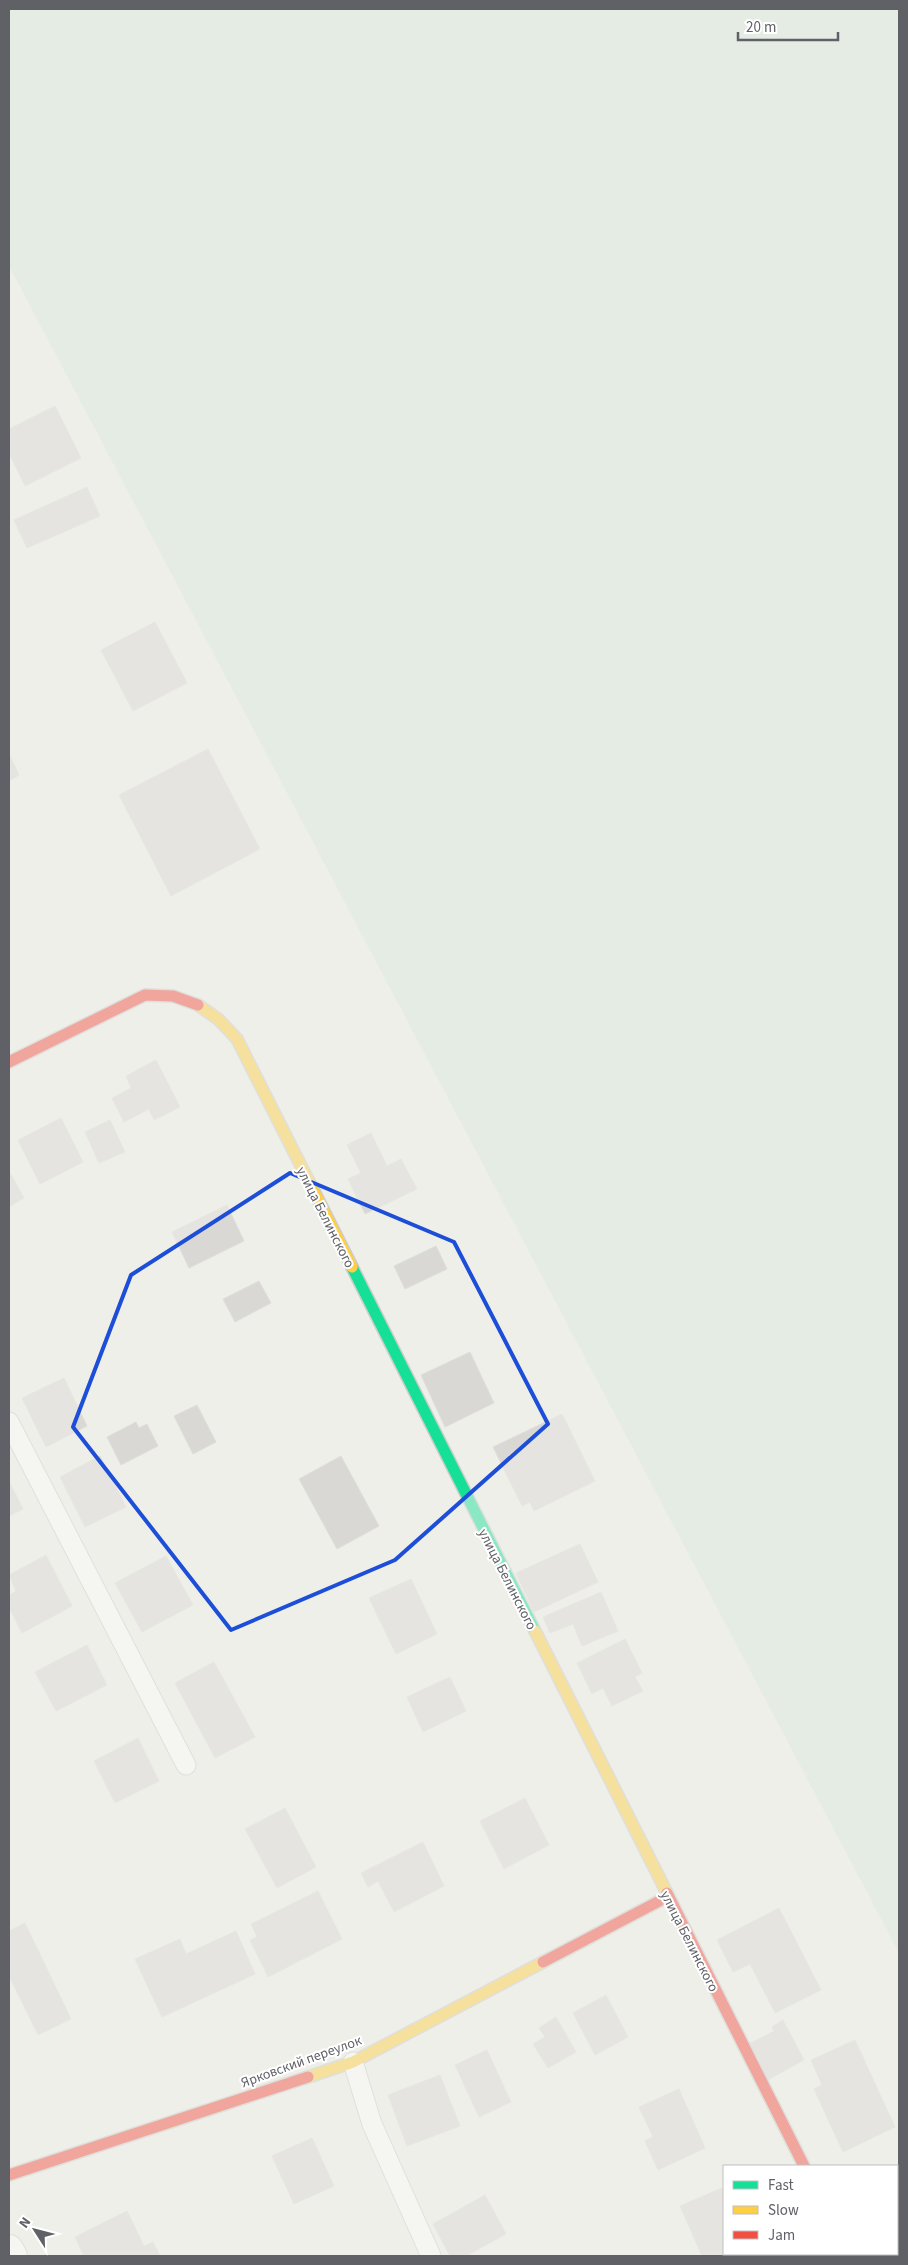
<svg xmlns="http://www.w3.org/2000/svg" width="908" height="2265" viewBox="0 0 908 2265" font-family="'Source Sans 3',sans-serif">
<rect width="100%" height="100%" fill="#efefea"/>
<path fill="#dae9db" d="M9,9H899V1953L9,266Z"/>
<g fill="#d9d8d5" stroke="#dededa">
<path d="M55,406L81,458L25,486L9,453V429Z"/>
<path d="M87,487L100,516L27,548L14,520Z"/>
<path d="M155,622L187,683L133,711L101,650Z"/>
<path d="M208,749L260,849L171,896L119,795Z"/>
<path d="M9,754L19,775L9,781Z"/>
<path d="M156,1060L180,1107L154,1120L149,1109L124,1122L112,1098L131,1088L126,1076Z"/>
<path d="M61,1118L83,1162L40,1184L18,1140Z"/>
<path d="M110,1120L125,1152L99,1163L85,1132Z"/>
<path d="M371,1133L387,1166L401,1159L417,1189L365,1214L348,1179L361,1173L347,1145Z"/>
<path d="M9,1171L24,1198L9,1207Z"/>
<path d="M227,1205L244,1241L189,1268L172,1232Z"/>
<path d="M436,1246L447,1269L405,1289L394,1266Z"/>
<path d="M259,1281L271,1303L235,1322L223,1299Z"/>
<path d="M470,1352L494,1403L445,1427L421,1375Z"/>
<path d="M64,1378L87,1426L46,1447L22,1398Z"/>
<path d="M197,1405L216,1442L193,1454L174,1416Z"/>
<path d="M562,1414L595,1481L534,1511L530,1502L522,1506L493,1447Z"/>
<path d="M136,1422L139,1428L147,1424L158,1446L121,1465L107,1437Z"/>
<path d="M100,1456L126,1507L85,1527L60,1477Z"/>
<path d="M341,1456L379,1526L337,1549L299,1479Z"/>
<path d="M9,1481L23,1509L9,1516Z"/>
<path d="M580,1544L598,1582L534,1612L516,1573Z"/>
<path d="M46,1555L72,1606L22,1633L9,1607V1595L16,1591L9,1575Z"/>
<path d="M166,1556L193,1605L142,1632L115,1583Z"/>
<path d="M411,1579L437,1634L396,1654L369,1598Z"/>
<path d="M601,1592L618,1631L582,1646L573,1624L550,1633L543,1617Z"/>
<path d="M625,1639L642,1673L635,1677L643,1691L612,1706L603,1688L592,1694L577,1663Z"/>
<path d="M87,1645L107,1685L56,1711L35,1672Z"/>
<path d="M214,1662L255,1737L215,1758L175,1683Z"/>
<path d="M450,1677L466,1711L423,1732L407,1697Z"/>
<path d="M138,1738L159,1781L115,1803L94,1761Z"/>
<path d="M525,1798L549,1845L504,1869L480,1821Z"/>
<path d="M285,1808L316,1867L277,1888L245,1829Z"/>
<path d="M423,1842L444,1886L394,1912L378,1881L368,1887L361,1873Z"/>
<path d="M318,1891L342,1939L268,1977L250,1940L257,1937L251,1924Z"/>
<path d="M779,1908L821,1990L775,2013L750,1964L733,1972L717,1940Z"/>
<path d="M25,1923L71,2019L38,2035L9,1976V1931Z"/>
<path d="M236,1931L255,1974L162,2017L135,1959L180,1939L186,1954Z"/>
<path d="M606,1995L628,2037L595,2055L573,2013Z"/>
<path d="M556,2017L576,2052L548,2068L533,2044L545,2037L539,2028Z"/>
<path d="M783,2020L804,2060L768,2080L749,2044L774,2031L772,2027Z"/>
<path d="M855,2040L895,2127L843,2152L814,2089L822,2085L811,2060Z"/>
<path d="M487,2050L511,2102L479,2117L455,2065Z"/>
<path d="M440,2075L460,2126L407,2146L388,2095Z"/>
<path d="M679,2089L705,2148L658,2170L645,2141L653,2137L639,2107Z"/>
<path d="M312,2138L334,2186L294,2204L272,2156Z"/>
<path d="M722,2188L724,2193V2254H754L755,2256H702L680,2206Z"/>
<path d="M485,2195L506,2234L466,2256H450L433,2224Z"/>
<path d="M127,2211L144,2246L153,2242L160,2256H84L75,2237Z"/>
</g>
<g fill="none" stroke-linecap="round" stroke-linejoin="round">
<g stroke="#cdcdcd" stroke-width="21">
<g id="lane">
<path d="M9,1422L186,1765"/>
<path d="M353,2062L372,2124L431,2256"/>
</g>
</g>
<g stroke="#cdcdcd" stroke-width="30">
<g id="street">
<path d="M9,2249L13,2256"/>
<path d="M849,2254L850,2256"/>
</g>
</g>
<g stroke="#cccdcd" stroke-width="14">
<path id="fast" d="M352,1267L535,1631"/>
</g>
<g stroke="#cccdcd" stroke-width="14">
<g id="slow">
<path d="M198,1005L218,1019L237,1039L352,1267"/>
<path d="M535,1631L667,1893"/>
<path d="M308,2077L353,2062L543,1962"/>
</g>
</g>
<g stroke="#cccdcd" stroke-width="14">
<g id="jam">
<path d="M9,1062L145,995L173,996L198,1005"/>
<path d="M667,1893L804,2166"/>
<path d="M543,1962L667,1897"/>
<path d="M9,2175L308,2077"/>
</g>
</g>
<use href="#lane" stroke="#fdfdfc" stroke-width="19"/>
<use href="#street" stroke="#fdfdfc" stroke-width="28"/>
<use href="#fast" stroke="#16e098" stroke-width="11"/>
<use href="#slow" stroke="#ffcf43" stroke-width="11"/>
<use href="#jam" stroke="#f24e42" stroke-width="11"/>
</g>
<path d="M0 0H908V2265H0ZM290,1173L454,1242L548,1424L395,1560L231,1630L73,1427L131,1275Z" fill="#efefea" fill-opacity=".55" fill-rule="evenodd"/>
<path fill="none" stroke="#1d4ed8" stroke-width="4" stroke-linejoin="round" d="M290,1173L454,1242L548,1424L395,1560L231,1630L73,1427L131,1275Z"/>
<g text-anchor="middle" stroke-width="4" stroke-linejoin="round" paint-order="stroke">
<g font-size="14" fill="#606167" stroke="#fff">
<text transform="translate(326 1217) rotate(63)" y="5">улица Белинского</text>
<text transform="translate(508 1579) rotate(63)" y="5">улица Белинского</text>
<text transform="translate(690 1941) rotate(63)" y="5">улица Белинского</text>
<text transform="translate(301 2061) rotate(-20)" y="5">Ярковский переулок</text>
</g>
</g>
<rect width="908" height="2265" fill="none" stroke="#606167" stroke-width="20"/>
<rect x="723" y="2165" width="175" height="90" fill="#ffffff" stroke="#bfc0c2"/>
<rect x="733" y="2181" width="25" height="8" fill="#16e098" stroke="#bfc0c2"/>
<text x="768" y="2190" font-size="15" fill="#606167">Fast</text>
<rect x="733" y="2206" width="25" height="8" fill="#ffcf43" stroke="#bfc0c2"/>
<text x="768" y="2215" font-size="15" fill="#606167">Slow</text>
<rect x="733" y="2231" width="25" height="8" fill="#f24e42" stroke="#bfc0c2"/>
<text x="768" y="2240" font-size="15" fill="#606167">Jam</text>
<g transform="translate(35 2230) rotate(306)" stroke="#ffffff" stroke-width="4" paint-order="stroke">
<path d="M0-4L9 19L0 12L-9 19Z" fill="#606167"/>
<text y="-8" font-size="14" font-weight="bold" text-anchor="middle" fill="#606167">N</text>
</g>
<path d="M738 32v8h100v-8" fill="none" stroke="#606167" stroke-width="2.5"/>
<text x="746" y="32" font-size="15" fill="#606167" stroke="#ffffff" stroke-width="4" paint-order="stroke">20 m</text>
</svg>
